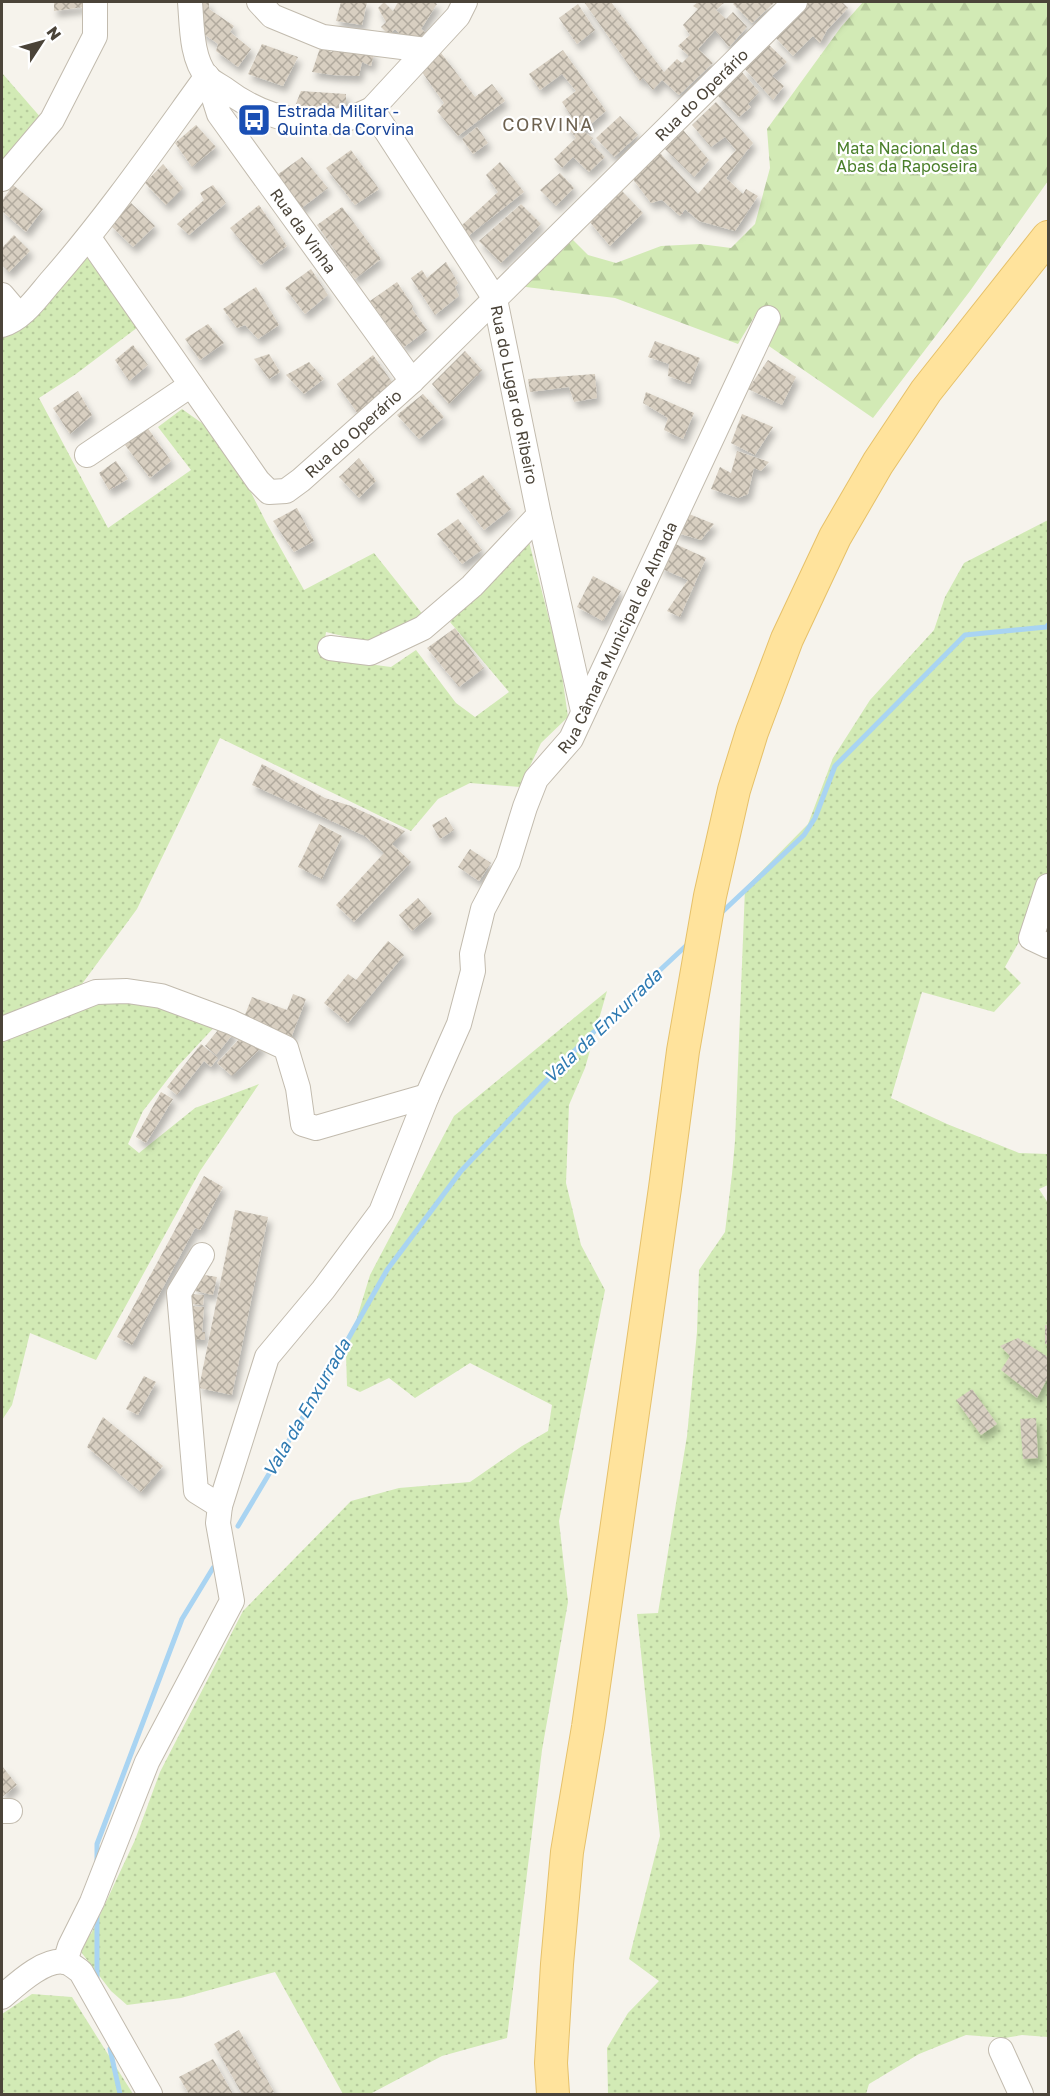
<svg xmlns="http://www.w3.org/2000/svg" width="1050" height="2096" viewBox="0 0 1050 2096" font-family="'Golos Text',sans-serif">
<defs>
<pattern id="grass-dots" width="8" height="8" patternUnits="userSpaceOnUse" patternTransform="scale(1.5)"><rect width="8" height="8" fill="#d2eab5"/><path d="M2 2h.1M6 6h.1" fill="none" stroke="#b6ca9c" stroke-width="1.8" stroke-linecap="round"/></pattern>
<pattern id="forest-firs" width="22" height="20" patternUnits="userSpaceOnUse" patternTransform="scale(1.5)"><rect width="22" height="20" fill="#d2eab5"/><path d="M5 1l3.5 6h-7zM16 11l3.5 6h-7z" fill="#b6ca9c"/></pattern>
<pattern id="building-cross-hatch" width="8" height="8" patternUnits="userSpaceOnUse" patternTransform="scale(1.5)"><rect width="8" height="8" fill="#d8cfc1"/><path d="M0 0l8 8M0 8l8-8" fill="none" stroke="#b1aa9e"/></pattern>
<filter id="shadow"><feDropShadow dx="3.5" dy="6" stdDeviation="3" flood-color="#0004"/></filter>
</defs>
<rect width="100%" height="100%" fill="#f6f3ec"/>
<g fill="url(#grass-dots)">
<path d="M2,73L42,119L2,167Z"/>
<path d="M86,256L138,327L76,374L39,398L108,528L191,470L158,427L182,409L206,426L235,461L267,524L304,590L374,553L424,616L376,644L326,632L322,658L391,667L416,650L456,703L475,717L509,692L450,622L528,538L560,661L568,717L541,743L520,787L470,783L438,799L411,831L220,738L137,909L82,984L89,1003L134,1000L220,1021L178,1066L143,1111L128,1144L139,1153L195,1108L259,1084L200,1171L96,1360L30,1333L12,1405L2,1420V333Z"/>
<path d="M1048,520V875L1020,940L1005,967L1021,983L994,1012L922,992L891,1098L947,1124L1019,1153L1048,1154V1185L1039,1189L1048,1203V2037L1022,2035L1005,2038L966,2035L919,2054L869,2084L866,2094H608L607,2048L628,2013L659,1981L629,1959L660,1836L637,1614L658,1613L687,1436L697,1332L699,1270L725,1232L732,1174L735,1141L745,888L808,824L833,758L870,700L934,630L945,597L964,563Z"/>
<path d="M607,991L585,1068L569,1105L566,1183L581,1245L605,1290L559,1521L568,1602L542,1750L507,2038L442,2056L370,2094H343L275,1972L181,1998L127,2005L111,1991L81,1952L86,1932L91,1934L135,1840L160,1772L243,1611L351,1501L399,1488L470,1482L522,1446L548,1431L552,1405L470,1363L415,1398L389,1378L360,1392L347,1386L346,1354L370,1275L454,1116Z"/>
<path d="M32,1994L72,1997L133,2094H2V2014Z"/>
</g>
<path fill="url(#forest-firs)" d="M863,2H1048V181L970,291L873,418L766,344L779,318L759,309L738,344L615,298L518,286L569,236L588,255L616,263L661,246L700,244L731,248L755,224L770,168L767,129L841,27Z"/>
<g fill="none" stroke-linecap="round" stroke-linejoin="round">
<g stroke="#a9d4f2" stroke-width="5">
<path d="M720,914L804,835L815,818L835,766L965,635L1046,627L1048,625"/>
<path d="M238,1526L325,1380L387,1270L461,1171L583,1042L689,943"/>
<path d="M97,1862V1844L182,1619L213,1568"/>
<path d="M97,1913V1982"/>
<path d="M110,2049L120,2094"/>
</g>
</g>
<g fill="url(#building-cross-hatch)" filter="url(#shadow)">
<path d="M54,2H83L84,7L54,11Z"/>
<path d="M200,2H209V9L234,26L230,32L251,49L238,67L216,51L218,44L201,32Z"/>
<path d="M341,2H367L362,25L336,21Z"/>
<path d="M384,2L393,11L398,2H434L437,4L421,29L426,33L420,40L399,39L401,35L395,29L389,35L381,27L386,22L378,8Z"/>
<path d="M584,2H611L664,72L677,59L682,63L689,56L678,46L690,35L683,25L698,9L693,6L698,2H725L716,10L726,19L733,12L747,27L729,47L715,30L698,49L713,63L679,95L662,80L653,90L643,78L640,81Z"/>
<path d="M735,2H775L752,23L733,4Z"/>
<path d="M808,2H842L848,8L827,30L820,43L813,36L793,56L774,36Z"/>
<path d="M578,4L595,30L577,44L559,18Z"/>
<path d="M336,39L374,53L371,66L362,62L359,76L333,75L312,72L320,48L332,52Z"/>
<path d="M262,44L298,57L283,86L248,74Z"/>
<path d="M769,45L787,62L772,76L784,86L773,100L744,68Z"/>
<path d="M563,50L606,111L583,131L593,138L590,142L605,157L589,172L573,157L562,168L554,159L576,138L565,123L571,116L562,102L576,91L562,74L540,90L529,74Z"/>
<path d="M441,53L475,97L492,84L505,101L458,136L437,111L444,103L422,72Z"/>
<path d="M742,72L759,92L748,104L751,107L739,117L717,95Z"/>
<path d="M301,91L346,94V104L327,108L295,106Z"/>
<path d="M716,102L753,143L726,178L743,194L746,189L758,196L735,231L699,221L685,209L680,216L662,200L651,203L632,178L659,152L698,194L692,201L736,150L725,137L711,147L692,125Z"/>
<path d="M620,116L638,135L614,157L596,138Z"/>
<path d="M196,125L216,147L192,167L175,143Z"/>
<path d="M477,127L488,143L473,154L462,139Z"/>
<path d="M683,130L709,160L694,177L665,149Z"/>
<path d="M351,150L379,189L355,205L326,168Z"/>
<path d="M302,157L328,188L299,210L277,175Z"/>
<path d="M500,162L524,192L467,237L461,226L498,192L486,175Z"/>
<path d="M163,164L183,188L166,205L145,183Z"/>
<path d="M560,173L574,188L556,206L540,190Z"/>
<path d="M13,185L43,209L26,232L2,211V201Z"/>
<path d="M213,185L226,203L189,235L177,224L204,200L200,193Z"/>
<path d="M621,190L643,213L610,246L588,220Z"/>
<path d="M131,203L155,226L133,247L110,225Z"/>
<path d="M521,204L541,224L501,263L479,241Z"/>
<path d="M259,205L287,246L261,265L230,228Z"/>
<path d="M342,207L381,259L355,279L317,225Z"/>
<path d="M14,235L30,251L9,272L2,265V248Z"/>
<path d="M446,262L458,283L455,287L459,296L435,315L411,278L422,270L427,278Z"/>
<path d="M311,269L328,295L305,314L285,288Z"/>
<path d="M397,282L413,306L412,309L427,330L404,347L370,301Z"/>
<path d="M256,287L279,325L258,339L245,325L237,328L223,309Z"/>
<path d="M208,324L224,343L200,360L185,339Z"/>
<path d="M655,341L700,358L690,384L668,376L669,364L648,357Z"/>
<path d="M133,345L148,365L129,381L115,360Z"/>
<path d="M465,351L482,370L449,404L432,384Z"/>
<path d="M269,354L280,372L269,379L254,359Z"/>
<path d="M373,355L392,382L358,414L337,384Z"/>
<path d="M768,360L796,377L782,405L748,389Z"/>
<path d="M309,362L324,379L304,394L286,375Z"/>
<path d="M595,374L597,398L574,402L569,387L530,392L528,379Z"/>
<path d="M78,391L92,415L70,434L53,408Z"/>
<path d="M646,392L694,413L683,439L664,430L668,418L643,403Z"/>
<path d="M423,394L444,417L419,439L397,415Z"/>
<path d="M742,414L773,427L755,455L731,443Z"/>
<path d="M147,427L171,461L150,478L125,445Z"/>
<path d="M737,451L769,462L761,471L754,468L748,494L738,498L711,489L720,467L731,473Z"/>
<path d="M359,458L376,481L359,498L339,477Z"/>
<path d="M116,461L128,479L109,490L99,473Z"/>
<path d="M483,475L511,509L484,530L456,494Z"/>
<path d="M297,508L314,541L294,552L273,521Z"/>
<path d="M684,512L714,524L701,540L674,532Z"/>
<path d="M458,519L482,550L462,564L437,534Z"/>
<path d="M671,542L706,558L680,617L667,611L688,580L660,568Z"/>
<path d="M593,576L621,591L603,621L577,607Z"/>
<path d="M455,628L484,668L459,687L427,648Z"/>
<path d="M262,764L325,798L351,806L405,831L392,844L411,862L354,922L336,905L384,853L365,836L252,785Z"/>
<path d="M446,817L454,830L440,839L432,825Z"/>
<path d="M319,824L342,836L322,879L298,867Z"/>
<path d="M470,849L491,863L479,881L458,867Z"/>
<path d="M418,898L432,914L412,931L399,915Z"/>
<path d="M388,941L404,955L348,1023L324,1003L348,974L356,980Z"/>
<path d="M293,994L306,999L291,1038L243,1020L252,997L287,1010Z"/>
<path d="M223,1024L234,1033L216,1055L205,1046Z"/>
<path d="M242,1036L264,1045L232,1076L217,1063Z"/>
<path d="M201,1044L218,1058L211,1067L204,1061L177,1095L167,1087Z"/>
<path d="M161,1092L173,1099L146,1143L136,1137Z"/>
<path d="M204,1176L223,1187L200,1230L195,1228L132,1345L117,1337Z"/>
<path d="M235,1210L268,1217L232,1395L199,1388Z"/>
<path d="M198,1274L217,1277L213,1295L195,1291Z"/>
<path d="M192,1294L204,1295L203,1305L191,1304Z"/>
<path d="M190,1306L204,1307L202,1332H205V1340L187,1339Z"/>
<rect x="1045" y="1325" width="3" height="19"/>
<path d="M1018,1338L1048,1357V1377L1037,1398L1001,1370L1010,1356L1000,1346Z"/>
<path d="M144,1376L156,1382L138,1415L126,1409Z"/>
<path d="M972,1389L997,1424L981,1435L956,1400Z"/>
<path d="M103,1417L163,1466L141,1492L87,1447Z"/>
<path d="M1036,1418L1038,1458L1023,1459L1020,1419Z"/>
<path d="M2,1766L17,1785L2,1797Z"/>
<path d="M239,2030L274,2092L269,2094H242L214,2044Z"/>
<path d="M213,2059L233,2094H189L179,2077Z"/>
</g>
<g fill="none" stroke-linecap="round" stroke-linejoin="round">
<g stroke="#c2bbae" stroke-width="26">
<g id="minor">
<path d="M190,2C192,25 191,58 207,77C212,82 220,86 226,90C267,121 325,134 372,109L458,16L465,2"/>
<path d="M259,2L272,16L323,37L426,50"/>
<path id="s1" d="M207,76L219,114L412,381"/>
<path id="s2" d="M372,109L495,299L539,515L583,711"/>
<path d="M2,179L52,120L95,36V2"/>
<path id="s3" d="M89,238L258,481L269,492L286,491L301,480L412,381L795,2"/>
<path d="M2,295L19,315"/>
<path d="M2,325C23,319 38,296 52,280C108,216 157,145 207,76"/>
<path d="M87,455L191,385"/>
<path d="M330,648L370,653L423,628L472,586L539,515"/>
<path d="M1048,886L1031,938L1048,946"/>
<path d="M2,1029L96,992L127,991L161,996L231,1022L286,1048L298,1088L303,1124L316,1128L427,1096"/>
<path id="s4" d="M220,1506L267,1357L323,1290L381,1212L427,1096L459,1024L473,971L472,954L483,909L508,862L525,807L536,779L571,739L768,318"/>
<path d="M2,1811H10"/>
<path d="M65,1962L70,1946L92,1902L147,1762L232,1601L218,1523L220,1506L196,1491L179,1293L202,1255"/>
<path d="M2,1997C16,1985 44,1958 65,1962C70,1963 77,1969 81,1972L150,2094"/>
<path d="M1001,2050L1021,2094"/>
</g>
</g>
<g stroke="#e6c16a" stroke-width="34">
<path id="major" d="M553,2094L551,2063L557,1964L567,1852L588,1727L665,1188L683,1051L710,896L734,790L752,732L787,639L835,537L878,463L926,391L1048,237"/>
</g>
<use href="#minor" stroke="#fff" stroke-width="24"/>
<use href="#major" stroke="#ffe39c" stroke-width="32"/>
</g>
<defs>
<g id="bus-square" transform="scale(1.725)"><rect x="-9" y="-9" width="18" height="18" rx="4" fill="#1a4fb4" stroke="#fff"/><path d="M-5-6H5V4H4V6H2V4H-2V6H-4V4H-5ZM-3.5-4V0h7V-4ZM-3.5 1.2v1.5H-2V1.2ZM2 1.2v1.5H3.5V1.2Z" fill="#fff"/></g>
</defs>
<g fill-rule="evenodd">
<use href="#bus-square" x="254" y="120"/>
</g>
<g text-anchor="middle" stroke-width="4.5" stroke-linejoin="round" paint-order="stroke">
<g font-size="16" fill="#4b4439" stroke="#fff">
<text dy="6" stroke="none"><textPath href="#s3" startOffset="903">Rua do Operário</textPath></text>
<text dy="6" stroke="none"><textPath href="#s1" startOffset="184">Rua da Vinha</textPath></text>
<text dy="6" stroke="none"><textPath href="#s2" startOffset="324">Rua do Lugar do Ribeiro</textPath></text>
<text dy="6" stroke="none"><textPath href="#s3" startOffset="417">Rua do Operário</textPath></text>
<text dy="6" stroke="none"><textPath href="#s4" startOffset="968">Rua Câmara Municipal de Almada</textPath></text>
</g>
<g font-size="16" fill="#164399" stroke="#fff" text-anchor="start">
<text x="277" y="117">Estrada Militar -<tspan x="277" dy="18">Quinta da Corvina</tspan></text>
</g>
<g font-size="16" fill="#4a7f2a" stroke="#fff">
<text x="907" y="154">Mata Nacional das<tspan x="907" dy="18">Abas da Raposeira</tspan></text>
</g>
<g font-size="18" letter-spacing="1.5" fill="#6e6250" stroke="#fff">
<text x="548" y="131">CORVINA</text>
</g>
<g font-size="18" font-style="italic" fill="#2e7ab2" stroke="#fff">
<text transform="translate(603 1026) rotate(-44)" y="6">Vala da Enxurrada</text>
<text transform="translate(307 1408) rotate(-60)" y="6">Vala da Enxurrada</text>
</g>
</g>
<rect width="1050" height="2096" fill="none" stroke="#4b4439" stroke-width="6"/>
<g transform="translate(42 42) rotate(54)" stroke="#ffffff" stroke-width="4.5" paint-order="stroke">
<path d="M0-4.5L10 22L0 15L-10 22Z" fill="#4b4439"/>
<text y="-9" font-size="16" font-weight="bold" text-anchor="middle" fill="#4b4439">N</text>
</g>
</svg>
